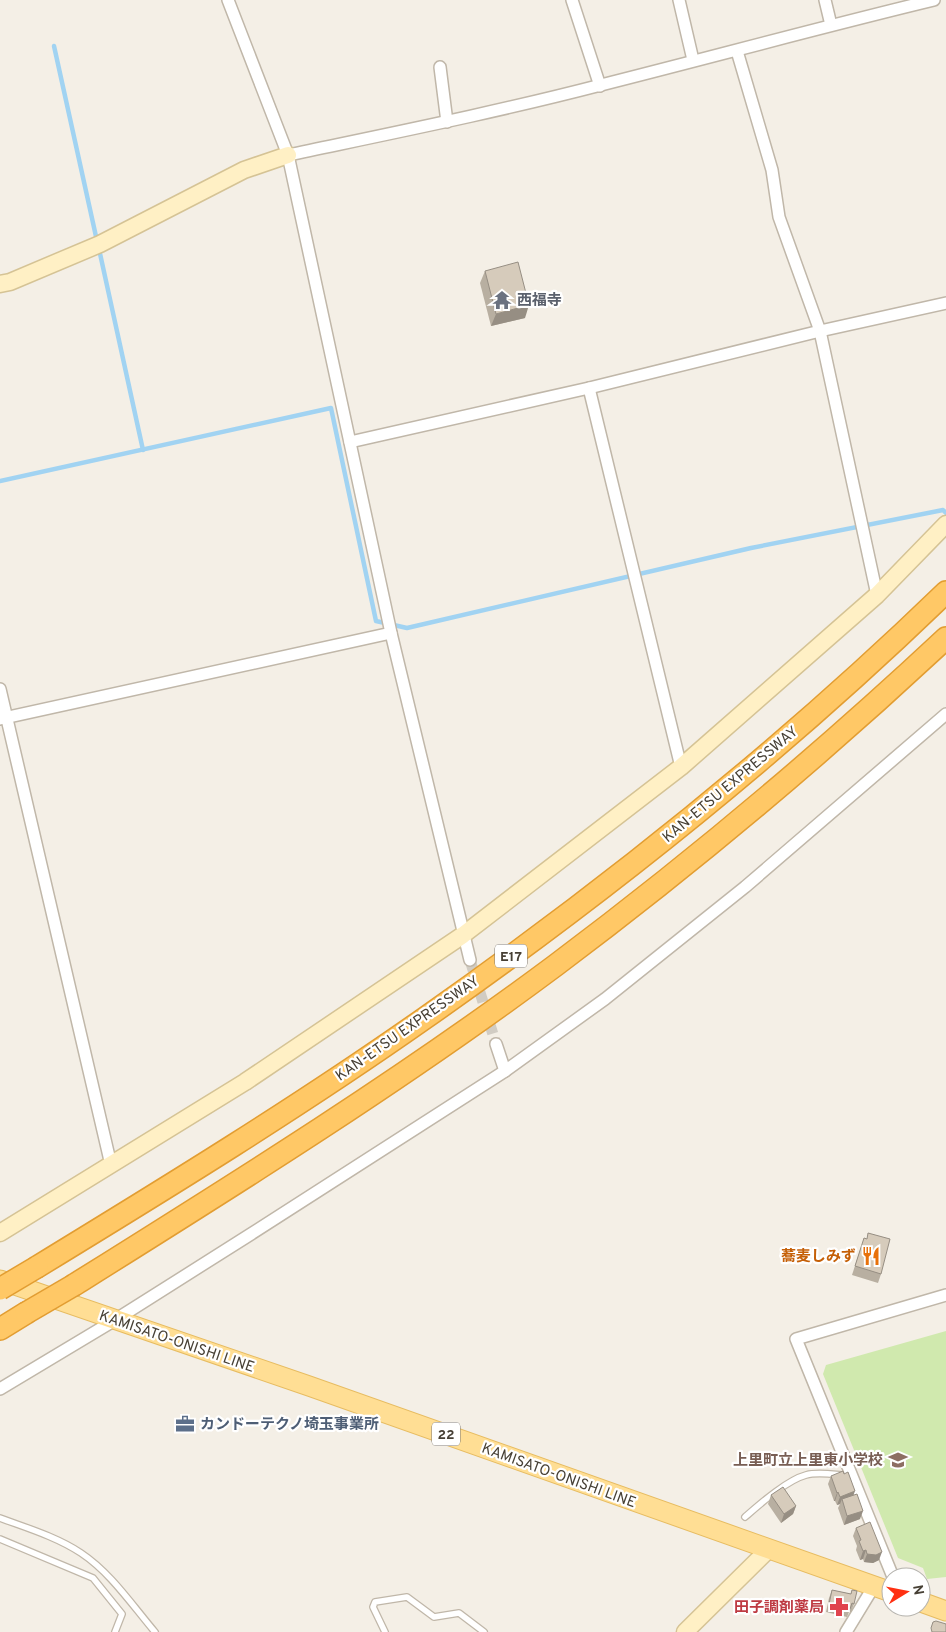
<svg xmlns="http://www.w3.org/2000/svg" width="946" height="1632" viewBox="0 0 946 1632" font-family="Overpass,'Noto Sans JP',sans-serif">
<rect width="100%" height="100%" fill="#f4efe6"/>
<path fill="#d0e9ae" d="M946,1331V1577L927,1579L923,1568L898,1558L823,1374L826,1365Z"/>
<g fill="none" stroke-linecap="round" stroke-linejoin="round">
<g stroke="#a1d3f2" stroke-width="4.5">
<path d="M54,46L97,241"/>
<path d="M99,249L143,450"/>
<path d="M0,481L331,408L376,621L407,628L751,548L943,510L946,513"/>
</g>
<path stroke="#d1ccc3" stroke-width="11" stroke-dasharray="11 5.5" stroke-linecap="butt" d="M470,960L496,1044"/>
<g stroke="#c0b7a9" stroke-width="8">
<g id="lane">
<path d="M745,1517C760,1504 787,1480 806,1475C817,1472 830,1474 842,1475"/>
<path d="M0,1518C27,1528 57,1537 81,1553C111,1573 132,1605 155,1632"/>
<path d="M0,1539L93,1578L122,1614L115,1632"/>
<path d="M385,1632L373,1607L375,1602L407,1597L434,1617L459,1613L484,1632"/>
</g>
</g>
<g stroke="#c0b7a9" stroke-width="14">
<g id="street">
<path d="M228,0L288,155L391,633L470,960"/>
<path d="M572,0L600,86"/>
<path d="M679,0L693,60"/>
<path d="M825,0L831,25"/>
<path d="M737,51L772,170L779,217L820,331L877,595"/>
<path d="M440,67L447,122"/>
<path d="M288,155C392,133 497,112 601,85C712,57 822,27 934,0"/>
<path d="M589,388L681,767"/>
<path d="M350,442L589,388L820,331L946,303"/>
<path d="M0,689L111,1165"/>
<path d="M0,719L391,633"/>
<path d="M496,1044L505,1071"/>
<path d="M0,1389L115,1320L251,1234L505,1071L605,999L745,887L946,714"/>
<path d="M893,1577L796,1339L946,1295"/>
<path d="M846,1632L874,1586"/>
</g>
</g>
<g stroke="#d5c395" stroke-width="19">
<g id="secondary">
<path d="M0,284L10,282L100,244L244,170L288,155"/>
<path d="M0,1233L245,1082L463,935L681,767L877,595L946,524"/>
<path d="M685,1632L769,1549"/>
</g>
</g>
<g stroke="#e7bc61" stroke-width="21">
<g id="primary">
<path d="M0,1280L309,1386L891,1592"/>
<path d="M921,1602L946,1611"/>
</g>
</g>
<g stroke="#e29d32" stroke-width="24">
<g id="highway">
<path d="M37,1267C168,1187 300,1106 425,1018C609,889 785,748 946,592"/>
<path d="M74,1285C237,1183 402,1080 556,965C692,863 822,754 946,638"/>
<path d="M0,1329L26,1313"/>
</g>
</g>
<use href="#lane" stroke="#fff" stroke-width="5.5"/>
<use href="#street" stroke="#fff" stroke-width="11"/>
<use href="#secondary" stroke="#fff0c5" stroke-width="16"/>
<use href="#primary" stroke="#ffde94" stroke-width="19"/>
<use href="#highway" stroke="#ffc866" stroke-width="21"/>
<g stroke="#e29d32" stroke-width="24" stroke-linecap="butt">
<g id="highway-bridge">
<path d="M0,1289L37,1267"/>
<path d="M26,1313L74,1285"/>
</g>
</g>
<use href="#highway-bridge" stroke="#ffc866" stroke-width="21"/>
</g>
<g fill="#b8afa1">
<path d="M485,271L525,318L491,326L480,283Z"/>
<path d="M864,1238L881,1274L878,1283L852,1275Z"/>
<path d="M831,1476L854,1495L860,1519L844,1525L838,1508L840,1504L837,1505L835,1501H834L828,1484Z"/>
<path d="M771,1495L796,1506L793,1514L781,1523L768,1504Z"/>
<path d="M856,1528L879,1560L873,1563L864,1562L863,1559L860,1560L856,1550L857,1546L853,1536Z"/>
<path d="M832,1590L851,1594L852,1590L854,1604L851,1612H849L847,1617L826,1612L829,1598Z"/>
</g>
<g fill="#968e83">
<path d="M529,305L525,318L491,326L496,314Z"/>
<path d="M855,1491L852,1499H842L840,1504L837,1505L840,1497Z"/>
<path d="M838,1492L835,1501H834L837,1493Z"/>
<path d="M796,1506L793,1514L781,1523L784,1514Z"/>
<path d="M863,1511L860,1519L844,1525L847,1516Z"/>
<path d="M866,1550L863,1559L860,1560L863,1551Z"/>
<path d="M882,1552L879,1560L873,1563L864,1562L867,1554Z"/>
</g>
<g fill="#d6cbbb" stroke="#968e83">
<path d="M518,262L529,305L496,314L485,271Z"/>
<path d="M868,1233L890,1239L881,1274L855,1266L864,1238L867,1239Z"/>
<path d="M843,1471L844,1474L848,1472L855,1491L840,1497L838,1492L837,1493L831,1476Z"/>
<path d="M783,1487L796,1506L784,1514L771,1495Z"/>
<path d="M857,1494L863,1511L847,1516L842,1499Z"/>
<path d="M870,1522L882,1552L876,1555L867,1554L866,1550L863,1551L859,1541L861,1540L856,1528Z"/>
<path d="M832,1590L851,1594L852,1590L857,1591L854,1604L852,1603L850,1609L829,1604Z"/>
<path d="M936,1621L946,1624V1632H932L931,1628L933,1622Z"/>
</g>
<defs>
<g id="temple-bare" transform="scale(1.5)"><path d="M0-6L5-2H3V0L6.5 2.5H4V6H1.5V3h-3V6H-4V2.5H-6.5L-3 0V-2H-5Z" fill="#6b7280" stroke="#fff" stroke-width="2.5" paint-order="stroke"/></g>
<g id="restaurant-bare" transform="scale(1.5)"><path d="M-5-6h1v4h1v-4h1v4h1v-4h1v5L-1.5 .5V6h-2V.5L-5-1ZM5-6V6H3V1.5H1.5Q1.5-4 5-6Z" fill="#e8710a" stroke="#fff" stroke-width="2.5" paint-order="stroke"/></g>
<g id="office-bare" transform="scale(1.5)"><path d="M-6-3h4V-5.5h4V-3h4V5H-6ZM-1-4.5V-3h2v-1.5ZM-6 0V1H6V0Z" fill="#5c6f8a" stroke="#fff" stroke-width="2.5" paint-order="stroke"/></g>
<g id="school-bare" transform="scale(1.5)"><path d="M0-5L7-2L0 1L-7-2ZM-4 1L0 2.5L4 1V4Q0 6-4 4Z" fill="#8d6e63" stroke="#fff" stroke-width="2.5" paint-order="stroke"/></g>
<g id="pharmacy-bare" transform="scale(1.5)"><path d="M-2-6h4v4h4v4h-4v4h-4v-4h-4v-4h4Z" fill="#e0444e" stroke="#fff" stroke-width="2.5" paint-order="stroke"/></g>
</defs>
<g fill-rule="evenodd">
<use href="#temple-bare" x="502" y="300"/>
<use href="#restaurant-bare" x="871" y="1256"/>
<use href="#office-bare" x="185" y="1424"/>
<use href="#school-bare" x="898" y="1460"/>
<use href="#pharmacy-bare" x="839" y="1607"/>
</g>
<g text-anchor="middle" stroke-width="4.5" stroke-linejoin="round" paint-order="stroke">
<g fill="#fff" stroke="#7e7972" stroke-width="1">
<rect x="495" y="944.5" width="32" height="23" rx="4"/>
<rect x="432" y="1422.5" width="28" height="23" rx="4"/>
</g>
<g font-size="14" font-weight="bold" fill="#474035">
<text x="511" y="961">E17</text>
<text x="446" y="1439">22</text>
</g>
<g font-size="15" font-weight="bold" fill="#5b616d" stroke="#fff" text-anchor="start">
<text x="517" y="305">西福寺</text>
</g>
<g font-size="15" fill="#474035" stroke="#fff">
<text transform="translate(730 784) rotate(-40)" y="5">KAN-ETSU EXPRESSWAY</text>
<text transform="translate(407 1028) rotate(-35)" y="5">KAN-ETSU EXPRESSWAY</text>
<text transform="translate(177 1341) rotate(19)" y="5">KAMISATO-ONISHI LINE</text>
<text transform="translate(559 1475) rotate(20)" y="5">KAMISATO-ONISHI LINE</text>
</g>
<g font-size="15" font-weight="bold" fill="#c56008" stroke="#fff" text-anchor="end">
<text x="856" y="1261">蕎麦しみず</text>
</g>
<g font-size="15" font-weight="bold" fill="#4e5e75" stroke="#fff" text-anchor="start">
<text x="200" y="1429">カンドーテクノ埼玉事業所</text>
</g>
<g font-size="15" font-weight="bold" fill="#785e54" stroke="#fff" text-anchor="end">
<text x="883" y="1465">上里町立上里東小学校</text>
</g>
<g font-size="15" font-weight="bold" fill="#be3a42" stroke="#fff" text-anchor="end">
<text x="824" y="1612">田子調剤薬局</text>
</g>
</g>
<g transform="translate(906 1592) rotate(80)"><circle r="24" fill="#ffffff" stroke="#b5b3ae"/>
<path d="M0-4L9 19L0 12L-9 19Z" fill="#ff3012"/>
<text y="-8" font-size="14" font-weight="bold" text-anchor="middle" fill="#474035">N</text>
</g>
</svg>
